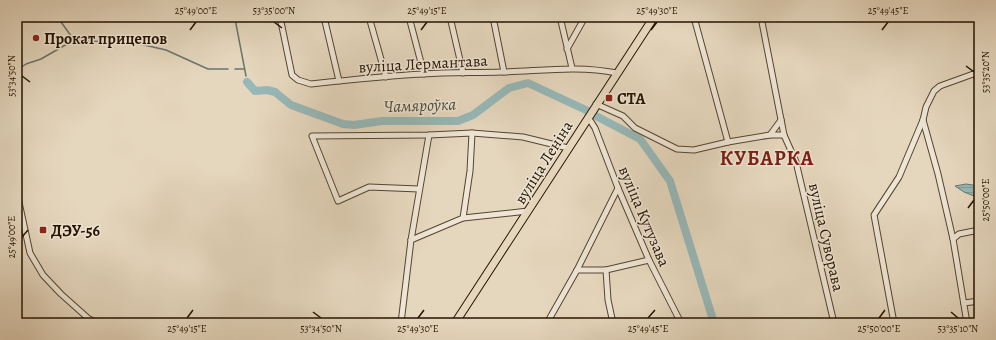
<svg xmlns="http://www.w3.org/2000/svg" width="996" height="340" viewBox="0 0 996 340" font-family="Alegreya,serif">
<defs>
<pattern id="water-rules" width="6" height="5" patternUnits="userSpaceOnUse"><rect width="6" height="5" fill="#97b8b8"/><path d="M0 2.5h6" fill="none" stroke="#829d9c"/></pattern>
</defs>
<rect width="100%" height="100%" fill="#e5d7be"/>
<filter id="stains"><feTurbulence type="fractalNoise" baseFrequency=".005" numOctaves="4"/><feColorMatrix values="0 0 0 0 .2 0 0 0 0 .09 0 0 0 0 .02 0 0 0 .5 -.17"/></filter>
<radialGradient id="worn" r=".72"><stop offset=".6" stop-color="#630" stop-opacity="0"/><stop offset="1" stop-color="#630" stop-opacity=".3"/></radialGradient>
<path fill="url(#water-rules)" stroke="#69766e" d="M966,184L979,186V198L964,192L955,186Z"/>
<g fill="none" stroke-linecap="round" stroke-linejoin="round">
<g stroke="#69766e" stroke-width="1.5">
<path d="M51,17L61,22L74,40"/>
<path d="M236,17V24L246,76"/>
<path d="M235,69H244"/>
<path d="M17,70L26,64L41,59L74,40L140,44L166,50L208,69H228"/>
</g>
<g stroke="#97b8b8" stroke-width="8">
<path d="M247,82L255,91L267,90L275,92L291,105L343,124L354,125L382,121H458L473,115L509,88L528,83L588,111"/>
<path d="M594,115L640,139L670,181L714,323"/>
</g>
<g stroke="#554430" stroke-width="7">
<g id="minor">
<path d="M280,17L292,75L298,80L311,84C348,80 385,76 423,74C449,72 476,73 502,72C541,71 577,65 617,73"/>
<path d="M324,17L339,81"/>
<path d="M369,17L386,77"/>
<path d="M409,17L424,74"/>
<path d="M450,17L463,73"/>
<path d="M493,17L504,72"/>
<path d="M560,17L572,68"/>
<path d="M666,17H676"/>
<path d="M688,17L692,18L695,21L728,142"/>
<path d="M761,17L784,135L796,162L834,323"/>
<path d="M567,49L585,17"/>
<path d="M976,73L979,87"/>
<path d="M976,73L979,68"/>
<path d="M596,104L623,116L635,128L677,149L694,150L728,142L770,135H784"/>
<path d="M588,117L595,128L618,188L649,260L681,323"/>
<path d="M923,120L938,174L953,239"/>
<path d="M770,135L781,120"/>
<path d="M419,189L369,187L338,201L312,136L429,135L472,133L523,137L568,148"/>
<path d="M17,193L30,253L43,275L61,294L89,319L97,323"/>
<path d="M463,218L528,211"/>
<path d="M411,240L463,218L470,171L472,133"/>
<path d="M577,270H606L649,260"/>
<path d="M606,270L608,300L613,323"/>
<path d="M964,303L979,301"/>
<path d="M401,323L411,240L429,135"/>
<path d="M547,323L577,270L618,188"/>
<path d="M894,323L874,215L899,177L923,120L926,107L934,91L940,86L976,73"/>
<path d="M967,323L953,239L959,234L979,230"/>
</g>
</g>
<g stroke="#251300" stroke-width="9">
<path id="major" d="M455,323L654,17"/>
</g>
<use href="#minor" stroke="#eee5d5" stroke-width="5"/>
<use href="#major" stroke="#e5d7be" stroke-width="7"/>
</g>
<path fill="none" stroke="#251300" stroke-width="1.5" d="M274,22L282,28M190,30L196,22M421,30L427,22M651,30L657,22M882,30L888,22M966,66L974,72M22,76L30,82M968,208L974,200M22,237L28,230M313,312L321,318M951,312L958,318M187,318L193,310M418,318L424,310M648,318L655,310M879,318L885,310"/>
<g fill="#8f2418" stroke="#eee5d5" stroke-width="1.5">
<circle cx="36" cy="38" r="4"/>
<rect x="605" y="94" width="8" height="8" rx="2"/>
<rect x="39" y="226" width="8" height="8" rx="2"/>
</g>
<g text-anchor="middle" stroke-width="3" stroke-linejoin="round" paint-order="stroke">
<g font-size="16" font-weight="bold" fill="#251300" stroke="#eee5d5" text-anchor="start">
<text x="44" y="44">Прокат прицепов</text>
<text x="617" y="104">СТА</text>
<text x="51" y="236">ДЭУ-56</text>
</g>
<g font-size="16" fill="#251300" stroke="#eee5d5">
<text transform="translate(423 63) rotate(-3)" y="6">вуліца Лермантава</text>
<text transform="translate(543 162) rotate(-58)" y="6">вуліца Леніна</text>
<text transform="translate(645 216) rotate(67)" y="6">вуліца Кутузава</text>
<text transform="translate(827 237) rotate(77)" y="6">вуліца Суворава</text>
</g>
<g font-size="17" font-style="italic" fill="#4d4d40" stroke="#eee5d5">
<text transform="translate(420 105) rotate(-2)" y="6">Чамяроўка</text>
</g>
<g font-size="20" font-weight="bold" letter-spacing="1" fill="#7a1f14" stroke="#eee5d5">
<text x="767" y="165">КУБАРКА</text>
</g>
</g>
<rect width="996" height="340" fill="none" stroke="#e5d7be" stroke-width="44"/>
<rect x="22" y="22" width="952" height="296" fill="none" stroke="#251300" stroke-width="1.5"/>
<g font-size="10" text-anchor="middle" fill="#251300">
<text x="196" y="14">25°49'00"E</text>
<text x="274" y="14">53°35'00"N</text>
<text x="427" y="14">25°49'15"E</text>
<text x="657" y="14">25°49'30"E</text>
<text x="888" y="14">25°49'45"E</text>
<text transform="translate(985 72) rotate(-90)" y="4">53°35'20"N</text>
<text transform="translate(11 76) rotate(-90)" y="4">53°34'50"N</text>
<text transform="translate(985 200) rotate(-90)" y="4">25°50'00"E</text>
<text transform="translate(11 237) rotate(-90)" y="4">25°49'00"E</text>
<text x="187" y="332">25°49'15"E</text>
<text x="321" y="332">53°34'50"N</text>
<text x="418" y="332">25°49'30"E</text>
<text x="648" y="332">25°49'45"E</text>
<text x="879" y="332">25°50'00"E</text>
<text x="958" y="332">53°35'10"N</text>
</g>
<rect width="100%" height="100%" filter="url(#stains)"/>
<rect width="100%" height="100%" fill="url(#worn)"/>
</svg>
